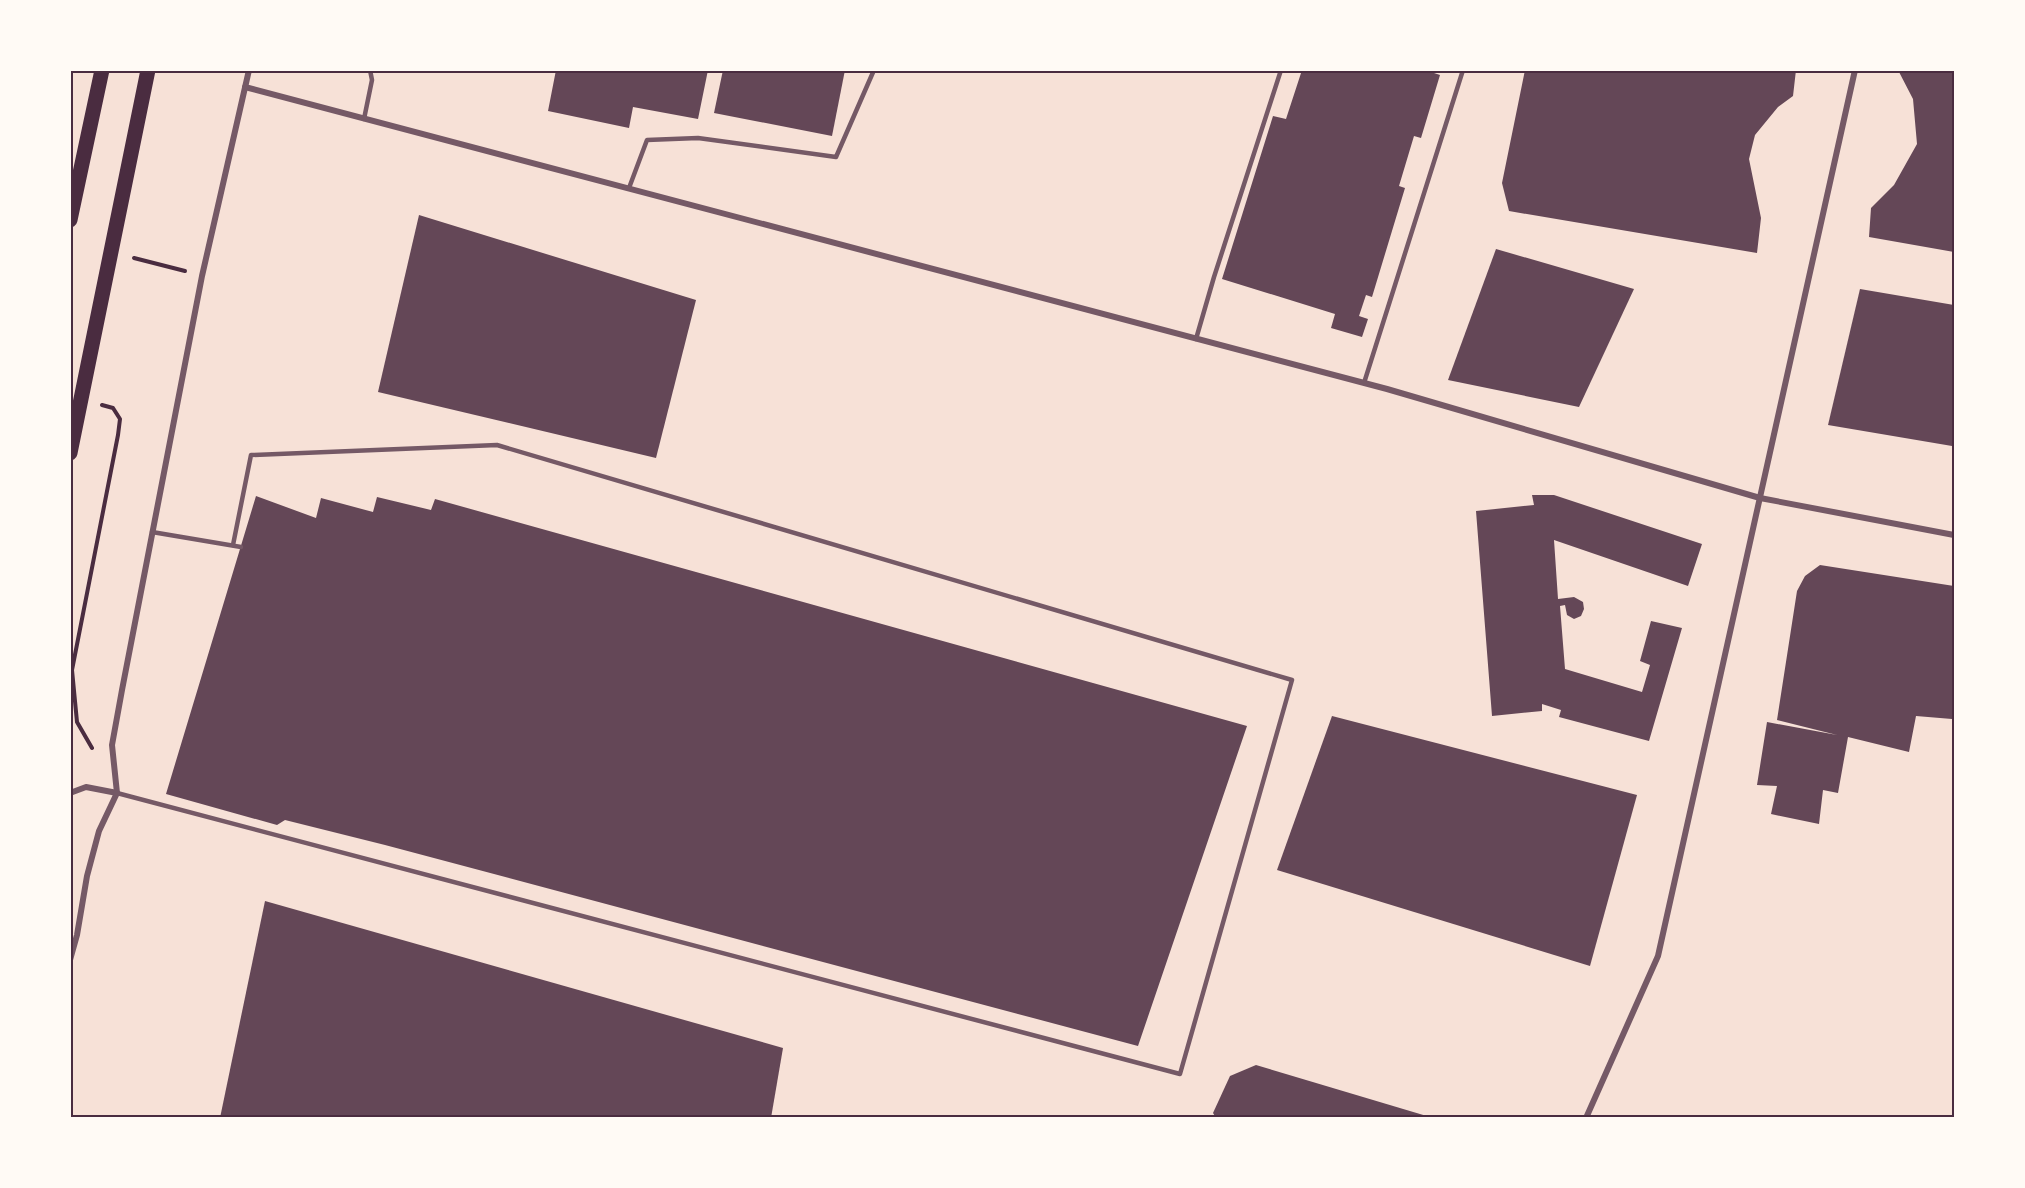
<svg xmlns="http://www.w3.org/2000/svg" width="2025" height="1188" viewBox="0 0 2025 1188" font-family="'Fira Sans',sans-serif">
<rect width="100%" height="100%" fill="#f7e1d7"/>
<g fill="#644757">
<path d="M556,70H708L698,119L633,107L629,128L548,111Z"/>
<path d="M723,70H845L832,136L714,113Z"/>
<path d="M1302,70H1435L1434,73L1440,75L1421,138L1414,136L1399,186L1405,188L1372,297L1366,295L1359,316L1368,319L1362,337L1331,328L1335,314L1222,279L1273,116L1286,119Z"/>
<path d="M1525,70H1796L1793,96L1778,107L1755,135L1749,159L1761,218L1757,253L1509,211L1502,183Z"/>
<path d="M1898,70H1954V252L1869,237L1871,208L1894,185L1917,144L1913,99Z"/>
<path d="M419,215L696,300L656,458L378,392Z"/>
<path d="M1496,249L1634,289L1579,407L1448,380Z"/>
<path d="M1860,289L1954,305V439L1952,446L1828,425Z"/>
<path d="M1532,495H1554L1702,544L1688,586L1554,540L1558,599L1574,597L1583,602L1584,609L1581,616L1574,619L1567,615L1565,605L1560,606L1565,669L1642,692L1650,665L1640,661L1651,621L1682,628L1649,741L1559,717L1561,710L1542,704V711L1492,716L1476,511L1534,505Z"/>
<path d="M256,496L316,518L321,498L373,512L377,497L431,510L435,499L1247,726L1138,1046L385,845L285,820L277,825L166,794Z"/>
<path d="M1820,565L1954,586V717L1952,719L1916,716L1909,752L1848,737L1838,793L1823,790L1819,824L1771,814L1777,786L1757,785L1767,722L1837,735L1777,720L1797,591L1805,576Z"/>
<path d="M1332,716L1637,795L1590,966L1277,870Z"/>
<path d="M265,901L783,1048L771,1118H220Z"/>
<path d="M1256,1065L1430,1117V1118H1216L1213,1113L1230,1076Z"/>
</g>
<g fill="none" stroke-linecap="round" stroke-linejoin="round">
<g stroke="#4a2c40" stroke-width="4">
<path d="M134,258L185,271"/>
<path d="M92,748L77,722L72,670L118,435L120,419L113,408L102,405"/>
</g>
<g stroke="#755966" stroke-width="4.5">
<path d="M364,119L372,80L370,70"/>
<path d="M629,188L647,140L698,138L836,157L874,70"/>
<path d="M1196,339L1214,277L1281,70"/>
<path d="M1364,383L1463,70"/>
<path d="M152,532L241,547"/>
<path d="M117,793L1180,1074L1292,680L497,445L251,455L233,545"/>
</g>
<g stroke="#755966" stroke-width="6">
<path d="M245,87L1387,389L1760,498L1954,535"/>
<path d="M70,793L86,787L117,793"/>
<path d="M70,960L77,935L87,876L99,831L117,793L112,745L122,690L202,276L249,70"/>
<path d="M1586,1118L1658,956L1855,70"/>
</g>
<g stroke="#4a2c40" stroke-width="15">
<path d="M70,220L102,70"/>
<path d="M70,453L148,70"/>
</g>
</g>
<rect width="2025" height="1188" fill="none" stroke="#fffaf5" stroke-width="144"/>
<rect x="72" y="72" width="1881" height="1044" fill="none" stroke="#4a2c40" stroke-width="2"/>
</svg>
